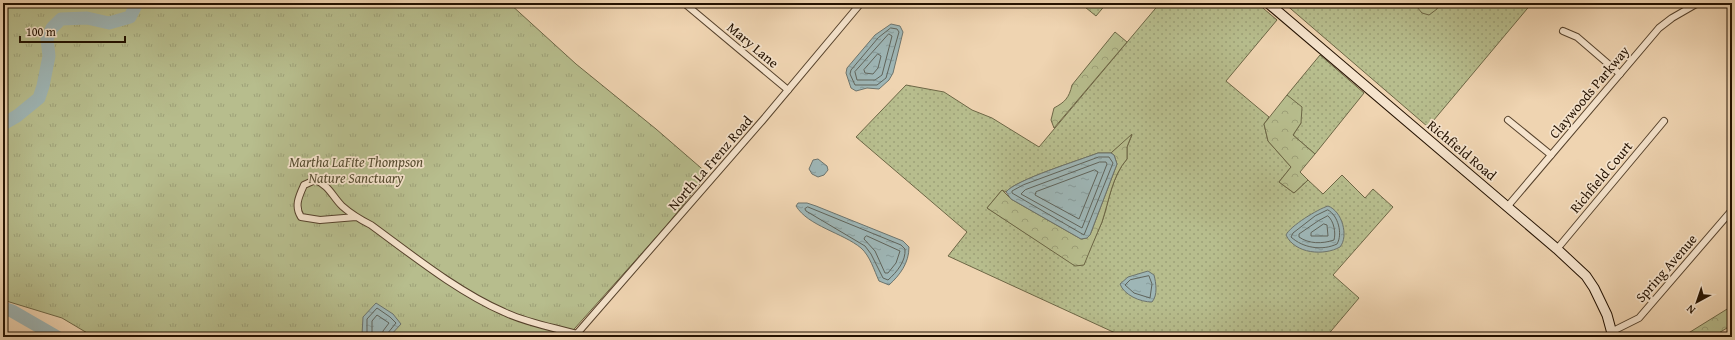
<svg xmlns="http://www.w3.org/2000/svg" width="1735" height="340" viewBox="0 0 1735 340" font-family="'Gentium Book Plus',serif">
<defs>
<pattern id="grass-dots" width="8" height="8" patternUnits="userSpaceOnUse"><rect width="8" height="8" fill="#b7bd8d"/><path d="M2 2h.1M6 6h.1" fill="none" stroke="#9da178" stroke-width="1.8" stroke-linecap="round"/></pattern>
<pattern id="forest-crowns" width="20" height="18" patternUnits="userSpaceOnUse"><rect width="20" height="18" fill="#b7bd8d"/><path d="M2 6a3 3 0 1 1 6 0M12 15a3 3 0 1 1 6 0" fill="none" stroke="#9da178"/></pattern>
<pattern id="park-tufts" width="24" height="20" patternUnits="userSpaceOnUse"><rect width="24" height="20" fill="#b7bd8d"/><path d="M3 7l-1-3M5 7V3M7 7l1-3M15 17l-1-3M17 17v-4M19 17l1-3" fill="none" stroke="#9da178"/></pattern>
<pattern id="water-ripples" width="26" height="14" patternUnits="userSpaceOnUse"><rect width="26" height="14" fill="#9eb6b6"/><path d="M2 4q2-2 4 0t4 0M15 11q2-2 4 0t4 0" fill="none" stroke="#889b9b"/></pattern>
</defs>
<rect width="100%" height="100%" fill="#efd4b1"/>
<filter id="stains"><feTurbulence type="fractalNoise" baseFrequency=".005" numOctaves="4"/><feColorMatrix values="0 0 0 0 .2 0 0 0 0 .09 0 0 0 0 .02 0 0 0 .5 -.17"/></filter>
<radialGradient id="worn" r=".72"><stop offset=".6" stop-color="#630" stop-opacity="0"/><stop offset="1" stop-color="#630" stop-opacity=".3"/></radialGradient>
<g fill="url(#grass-dots)" stroke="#6d6746" fill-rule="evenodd">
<path d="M1080,3H1107L1096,16Z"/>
<path d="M1160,3H1257L1277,20L1226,81L1269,117L1264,124L1268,141L1291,167L1279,182L1294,193L1308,180L1323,194L1342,175L1365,198L1373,189L1393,207L1333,275L1359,298L1326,337H1124L948,256L967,232L856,137L906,85L944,92L972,110L992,118L1039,147ZM1132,135L1127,147V159C1112,176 1109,201 1102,222C1096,236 1089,250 1083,265H1075L987,208L1002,190L1006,192C1015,180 1080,160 1098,153H1111Z"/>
<path d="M1284,3H1419L1417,7L1436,9L1439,3H1532L1428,127Z"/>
<path d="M1320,55L1364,93L1315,154L1293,135L1301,123L1287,95Z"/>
</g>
<g fill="url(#forest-crowns)" stroke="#6d6746">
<path d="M1419,3H1439L1437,9L1429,15L1422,13L1417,7Z"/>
<path d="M1115,32L1127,42L1054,128L1051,120L1054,108C1065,102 1069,98 1072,85Z"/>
<path d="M1287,95L1302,107L1301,123L1293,135L1315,154L1300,172L1308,180L1294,193L1279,182L1291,167L1268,141L1264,124Z"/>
<path d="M1132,134L1127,147V159C1112,176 1109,201 1102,222C1096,236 1090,250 1084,265L1075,266L987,208L1002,190L1011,199L1081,239L1087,238L1090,235L1117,164L1114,155L1111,153Z"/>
<path d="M1732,306V325L1712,337H1682Z"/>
</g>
<path fill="url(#park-tufts)" stroke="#6d6746" d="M3,3H509L576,64L656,129L708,174L667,225L567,337H94L62,318L3,300Z"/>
<g fill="url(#water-ripples)" stroke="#6d746d">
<path d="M891,24L900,26L903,32L893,73L889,80L879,89L867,88L856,91L851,88L846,73L847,68L875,35Z"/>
<path d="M1098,153H1111L1114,155L1117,164L1090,235L1087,238L1081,239L1011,199L1006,192C1015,180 1080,160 1098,153Z"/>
<path d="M818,159L827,166L828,170L824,175L818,177L812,174L809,169L813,160Z"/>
<path d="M798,203H807L816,206L903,241L909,247C909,263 900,275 889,285L879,281C874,270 870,256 861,248C843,233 808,226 796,206Z"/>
<path d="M1328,206C1342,211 1349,236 1340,247C1324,256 1295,254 1286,235C1290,226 1318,209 1328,206Z"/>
<path d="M1148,271L1154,275C1156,283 1158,295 1152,302C1140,302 1124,295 1120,284L1128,277Z"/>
<path d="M376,303L393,314L401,324L389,337H366L362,335L363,317Z"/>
</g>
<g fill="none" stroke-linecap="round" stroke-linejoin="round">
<g stroke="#60645b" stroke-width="1">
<path d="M891,28L897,29L899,32L886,78L877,85H855L850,74L851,70L878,38Z"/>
<path d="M889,34L892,36L882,75L875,80H857L855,72Z"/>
<path d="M878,54L881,56L878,68L873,74L865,73L864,70Z"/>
<path d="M1099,157H1109L1113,163L1084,235L1012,193V191L1023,185Z"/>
<path d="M1100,162H1106L1107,164L1082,228L1021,194L1025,190Z"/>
<path d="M1095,170L1098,172L1079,219L1035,195L1036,192Z"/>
<path d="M808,207L901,245L905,249C906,261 897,272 888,280L883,278L871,254L865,246L806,211L805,209Z"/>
<path d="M1328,210C1338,215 1343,234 1337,244C1322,251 1303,248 1291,237L1293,233L1315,216Z"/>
<path d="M1328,216C1334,221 1336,233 1334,240C1322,244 1309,244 1299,237V234L1318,221Z"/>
<path d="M1324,224L1327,225L1328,236H1311V233Z"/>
<path d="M867,236L900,251L896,263L888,273H885L875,251L864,239L865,237Z"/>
<path d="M1149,276L1152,284L1150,298L1134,293L1125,285L1130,280Z"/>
<path d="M367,337V319L377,308L390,317L396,323L387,334V337"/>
<path d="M372,337V321L377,315L389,323L383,331L382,337"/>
</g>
<g stroke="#9eb6b6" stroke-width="13">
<path d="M3,124L17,116L39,98L43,86L49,56L47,39L52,28L61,19L87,18L109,23L130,17L137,3"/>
<path d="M3,308L12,311L57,337"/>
</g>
<g stroke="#56422c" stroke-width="8">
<g id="street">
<path d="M684,3L788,90"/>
<path d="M1563,31L1577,37L1620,74"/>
<path d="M1508,120L1551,155"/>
<path d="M1507,207L1659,28L1672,18L1698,3"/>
<path d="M356,217L320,220L301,217C294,206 299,196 304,185L315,180C329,185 332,196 342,206C351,214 361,220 371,225C412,255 458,292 504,312C527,323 552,327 577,334"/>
<path d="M1557,249L1664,121"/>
<path d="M1611,332L1639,318L1732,210"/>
<path d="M574,337L762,121L861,3"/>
</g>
</g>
<g stroke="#231100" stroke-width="11">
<path id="secondary" d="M1268,3L1557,249L1586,276L1594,288L1607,315L1613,337"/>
</g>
<use href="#street" stroke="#f5e3cc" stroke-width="6"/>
<use href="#secondary" stroke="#f5e3cc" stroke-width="9"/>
<path stroke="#231100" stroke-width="2" stroke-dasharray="7 7" stroke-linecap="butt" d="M1726,337L1732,333"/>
</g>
<g text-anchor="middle" stroke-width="3.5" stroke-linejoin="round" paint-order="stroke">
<g font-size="14" fill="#231100" stroke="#f5e3cc">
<text transform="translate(753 45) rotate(40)" y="5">Mary Lane</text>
<text transform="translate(1589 92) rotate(-50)" y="5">Claywoods Parkway</text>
<text transform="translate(1462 150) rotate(40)" y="5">Richfield Road</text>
<text transform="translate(710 163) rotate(-49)" y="5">North La Frenz Road</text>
<text transform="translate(1601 177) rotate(-50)" y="5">Richfield Court</text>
<text transform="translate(1666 268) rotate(-49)" y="5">Spring Avenue</text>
</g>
<g font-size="14" font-style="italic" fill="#574d31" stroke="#f5e3cc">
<text x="356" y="167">Martha LaFite Thompson<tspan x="356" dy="16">Nature Sanctuary</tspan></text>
</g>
</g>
<rect width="1735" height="340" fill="none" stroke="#efd4b1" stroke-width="16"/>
<rect x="4" y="4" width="1727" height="332" fill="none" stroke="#231100" stroke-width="2"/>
<rect x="8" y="8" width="1719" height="324" fill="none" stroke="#231100"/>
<g transform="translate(1697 302) rotate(220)" stroke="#f5e3cc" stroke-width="3" paint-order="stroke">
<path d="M0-3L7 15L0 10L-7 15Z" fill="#231100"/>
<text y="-6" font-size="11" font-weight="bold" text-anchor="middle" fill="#231100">N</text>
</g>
<path d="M20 36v6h105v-6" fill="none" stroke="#231100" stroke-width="2"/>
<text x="26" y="36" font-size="12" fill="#231100" stroke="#f5e3cc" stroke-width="3" paint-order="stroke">100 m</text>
<rect width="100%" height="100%" filter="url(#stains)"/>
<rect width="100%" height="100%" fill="url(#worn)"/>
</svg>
